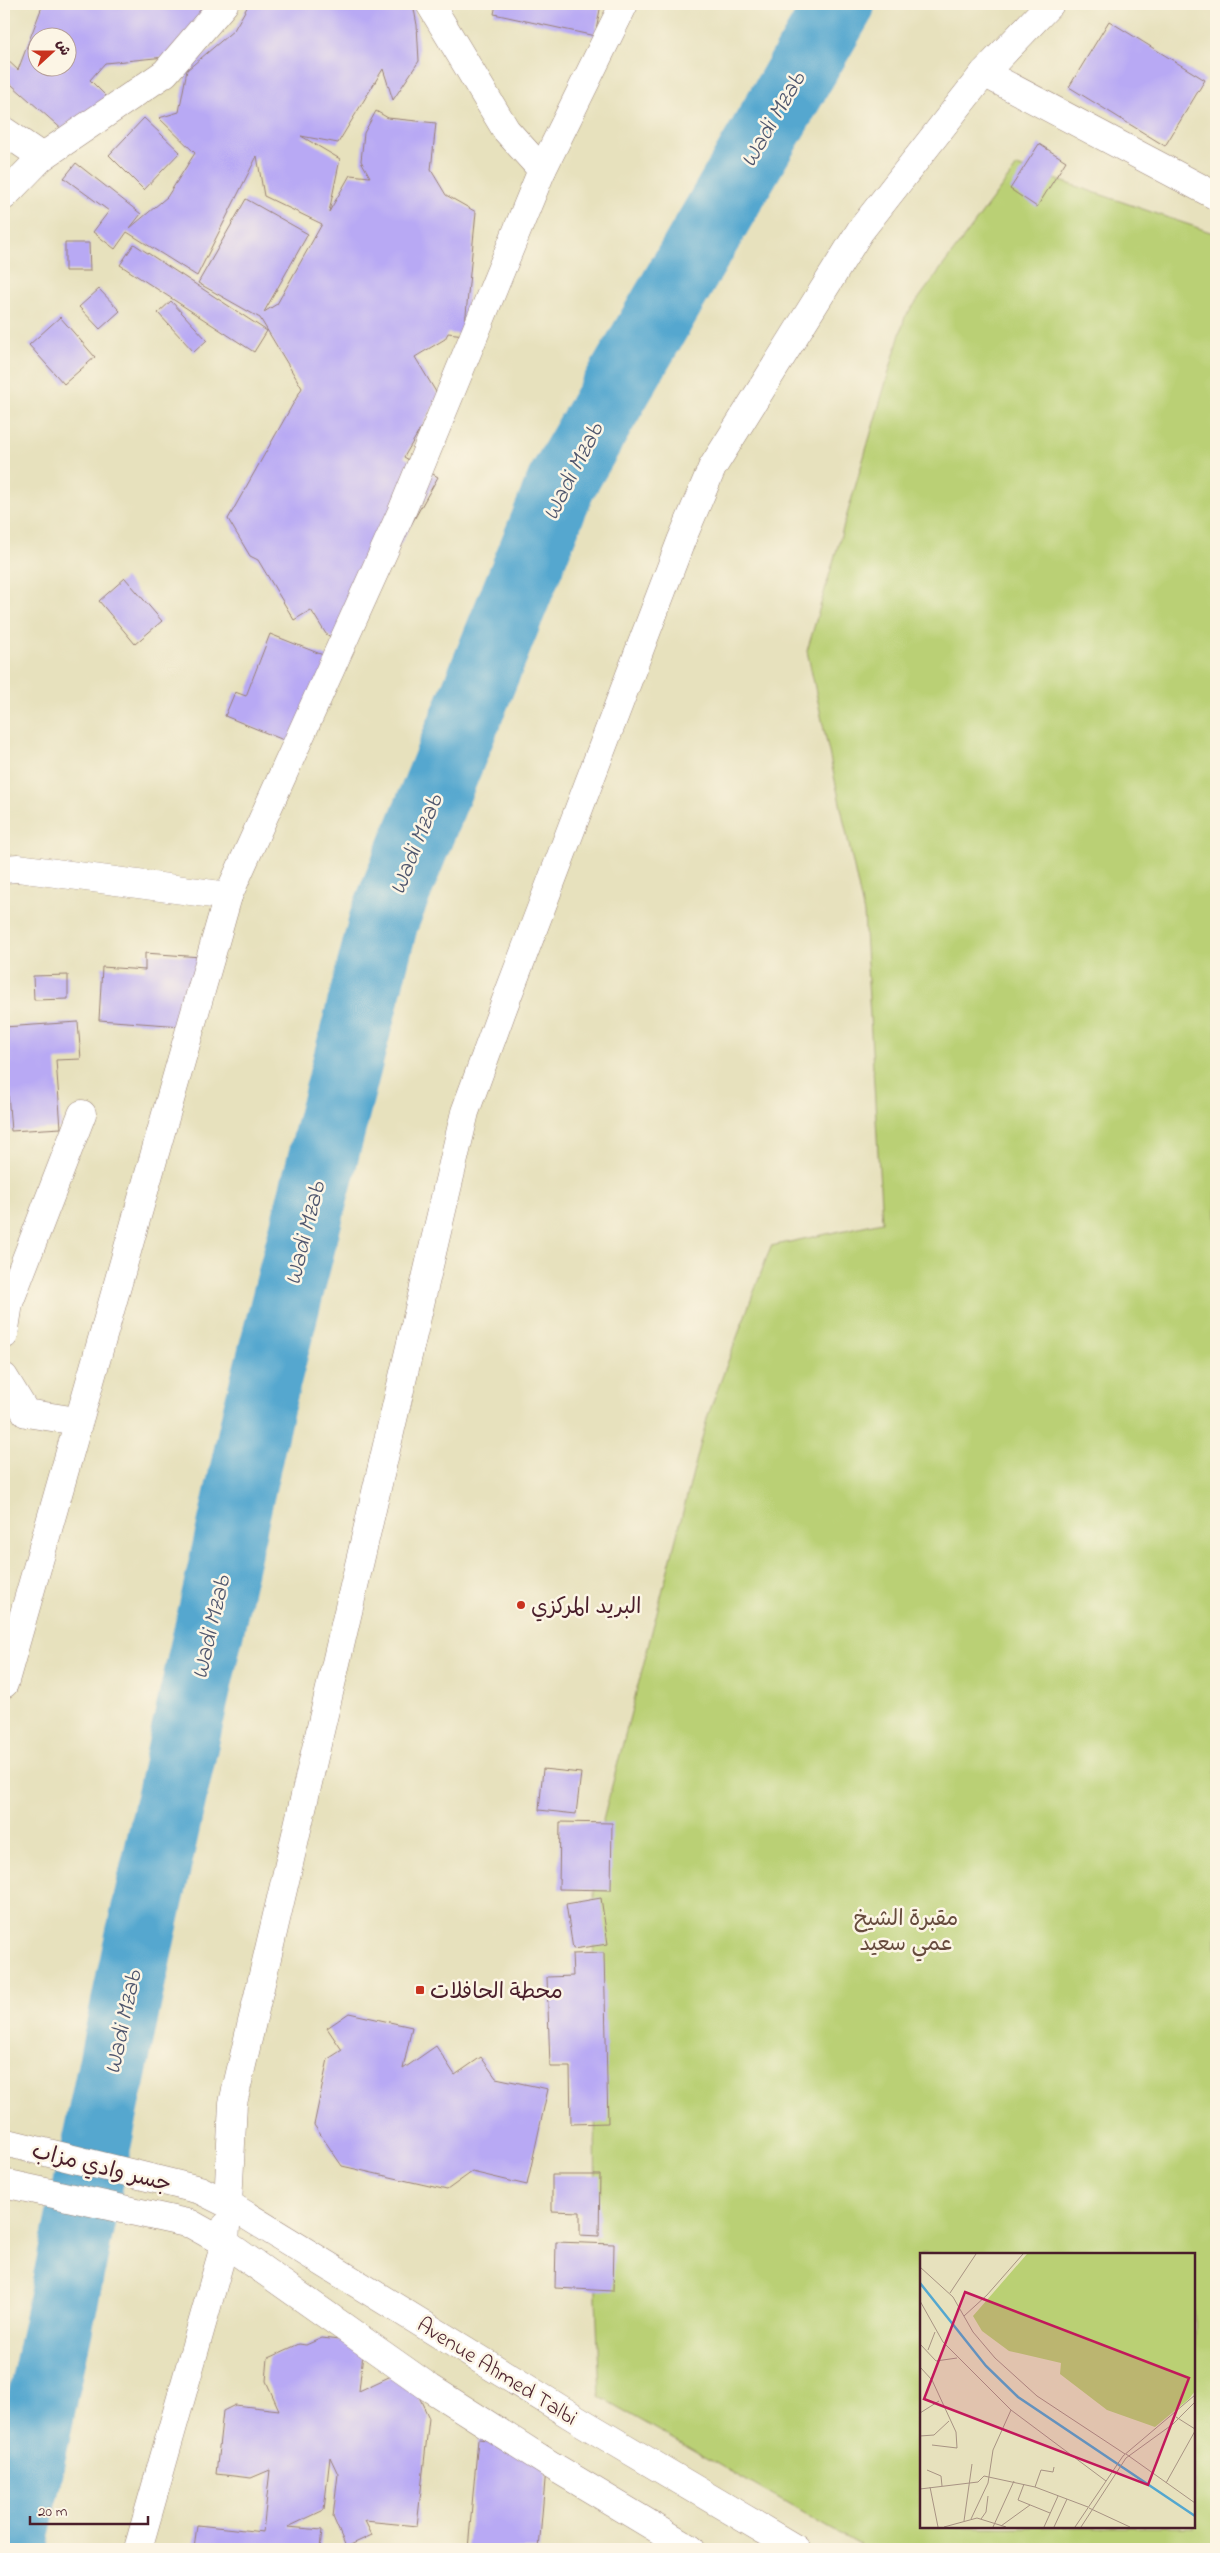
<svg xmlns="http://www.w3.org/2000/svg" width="1220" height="2553" viewBox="0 0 1220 2553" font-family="'Indie Flower','Playpen Sans Arabic',sans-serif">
<rect width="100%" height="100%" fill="#fcf5e5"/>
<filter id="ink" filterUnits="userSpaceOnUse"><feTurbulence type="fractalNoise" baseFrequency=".02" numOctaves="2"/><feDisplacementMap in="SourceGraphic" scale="10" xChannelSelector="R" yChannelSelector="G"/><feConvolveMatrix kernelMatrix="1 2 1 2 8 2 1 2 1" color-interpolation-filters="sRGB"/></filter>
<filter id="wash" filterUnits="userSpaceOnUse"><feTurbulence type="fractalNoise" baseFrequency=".0096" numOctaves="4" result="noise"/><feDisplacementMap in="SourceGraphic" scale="20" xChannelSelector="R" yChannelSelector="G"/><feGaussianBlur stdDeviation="1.12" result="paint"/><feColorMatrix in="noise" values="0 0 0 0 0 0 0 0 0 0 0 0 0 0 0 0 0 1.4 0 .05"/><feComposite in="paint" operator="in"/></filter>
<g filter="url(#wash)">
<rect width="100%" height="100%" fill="#e7e1bd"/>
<path fill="#bad074" stroke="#827850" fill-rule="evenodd" d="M1017,166L1216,234V2549H866L600,2397L596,2299L594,1855L708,1415L771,1246L882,1222L864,914L807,651L905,317ZM921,2254H1194V2527H921Z"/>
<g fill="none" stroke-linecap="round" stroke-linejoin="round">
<path stroke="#54a7cf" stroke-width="70" d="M11,2549L137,1951L258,1411L384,920L561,484L840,4"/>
</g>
<g id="blocks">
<g fill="#b8a9f4" fill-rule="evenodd">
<path d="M43,4H212L165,57L105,63L90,80L112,102L65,132L4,78V57L18,70ZM38,38H68V68H38Z"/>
<path d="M249,4H413L417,25L419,61L393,100L383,69L338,143L301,136L340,159L329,212L350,175L370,177L361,161L364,133L376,111L388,118L436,123L431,170L446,195L476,212L464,335L448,333L445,339L415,357L439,397L404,457L438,477L386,569L347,647L326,634L311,610L294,620L258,560L250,556L228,519L302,388L260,318L198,283L246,199L308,234L264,312L277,304L322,224L264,196L257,156L197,276L127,232L115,249L93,232L109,211L64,178L76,163L141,214L130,228L167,197L195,153L159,118L179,112L187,70L234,30Z"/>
<path d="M496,4H601L595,36L494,14Z"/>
<path d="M1109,21L1205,80L1165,146L1069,87Z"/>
<path d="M144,118L180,152L144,190L109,155Z"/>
<path d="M1039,144L1066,161L1037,207L1010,189Z"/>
<path d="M65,243H89L90,271H65Z"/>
<path d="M134,244L267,331L254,352L120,265Z"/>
<path d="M99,289L120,311L100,329L79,307Z"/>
<path d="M171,301L207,340L194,352L158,313Z"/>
<path d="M60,317L95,357L64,384L29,345Z"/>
<path d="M125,578L162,621L135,644L99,601Z"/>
<path d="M270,634L338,661L303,748L225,716L235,692L246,696Z"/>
<path d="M145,953L201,957L196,1027L99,1020L102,967L145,970Z"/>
<path d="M68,975V999L34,1000L33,976Z"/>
<path d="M78,1022L81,1059L56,1060L61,1128L11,1131L8,1093H4V1027Z"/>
<path d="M543,1769L581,1773L576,1814L539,1810Z"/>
<path d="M560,1822L612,1823L611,1890L559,1889Z"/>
<path d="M601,1898L608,1944L573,1949L566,1904Z"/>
<path d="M604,1953L608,2123L571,2124L570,2067H550L547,1977L573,1976L572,1954Z"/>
<path d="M349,2013L412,2027L403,2069L436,2046L455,2075L481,2057L496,2078L548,2089L527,2185L472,2172L447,2190L342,2166L314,2125L328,2059L342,2050L327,2028Z"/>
<path d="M552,2175H600L599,2236L580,2235V2212L552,2211Z"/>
<path d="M556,2242L614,2244L613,2291L555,2288Z"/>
<path d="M322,2338L364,2343L359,2391L406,2369L429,2418L417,2526L365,2521L372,2535L346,2547L333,2517L338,2474L330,2457L324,2510L288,2527L322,2530L320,2549H194L197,2525L263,2532L270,2470L251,2478L216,2474L223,2411L235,2405L279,2410L266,2381L268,2358L299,2344L306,2345Z"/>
<path d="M478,2439L548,2446L539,2549H468Z"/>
</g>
</g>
</g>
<g filter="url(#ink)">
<use href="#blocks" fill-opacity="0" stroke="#988074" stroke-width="1"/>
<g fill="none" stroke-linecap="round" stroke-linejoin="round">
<g stroke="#988074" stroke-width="29">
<g id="minor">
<path d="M430,4L506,130L542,170"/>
<path d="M984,73L1216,196"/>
<path d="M4,131L42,157"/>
<path d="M4,196L42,157L165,73L224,4"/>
<path d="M4,869L18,868L228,896"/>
<path d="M4,1335L9,1303L82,1114"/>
<path d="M4,1377L26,1413L77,1421"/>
<path d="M4,1684L228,896L402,511L542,170L624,4"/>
<path d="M228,2204L233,2103L465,1112L503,1008L681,541L712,468L860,231L984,73L1050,4"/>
</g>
</g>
<g stroke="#988074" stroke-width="29">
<g id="major">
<path d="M4,2142L200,2190L228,2204L580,2421L796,2549"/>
<path d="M4,2183L191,2224L225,2243L430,2388L551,2465L691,2549"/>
<path d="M138,2549L225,2243L226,2226"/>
</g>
</g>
<use href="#minor" stroke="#fff" stroke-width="28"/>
<use href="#major" stroke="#fff" stroke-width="28"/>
</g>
</g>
<g fill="#c8321e" stroke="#fcf5e5" stroke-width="2">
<circle cx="521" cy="1605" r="5"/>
<rect x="415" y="1985" width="10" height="10" rx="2.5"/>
</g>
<g text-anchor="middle" stroke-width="5" stroke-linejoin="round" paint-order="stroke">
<g font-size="22" fill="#4a1f2b" stroke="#fcf5e5" text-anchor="start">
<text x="531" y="1613">البريد المركزي</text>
<text x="430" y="1998">محطة الحافلات</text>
</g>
<g font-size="22" fill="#664b3d" stroke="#fcf5e5">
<text x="906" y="1925">مقبرة الشيخ<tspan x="906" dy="25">عمي سعيد</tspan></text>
</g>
<g font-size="22" fill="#4a1f2b" stroke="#fcf5e5">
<text transform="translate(102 2166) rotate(14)" y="8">جسر وادي مزاب</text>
<text transform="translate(498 2370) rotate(32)" y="8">Avenue Ahmed Talbi</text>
</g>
<g font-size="24" font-style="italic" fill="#4e556d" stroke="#fcf5e5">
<text transform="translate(772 119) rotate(-60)" y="8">Wadi Mzab</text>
<text transform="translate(572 471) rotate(-63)" y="8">Wadi Mzab</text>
<text transform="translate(415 844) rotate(-68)" y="8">Wadi Mzab</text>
<text transform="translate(304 1233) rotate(-76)" y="8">Wadi Mzab</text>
<text transform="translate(210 1627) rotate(-77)" y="8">Wadi Mzab</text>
<text transform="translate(122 2022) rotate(-78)" y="8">Wadi Mzab</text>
</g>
</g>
<g transform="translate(920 2253)">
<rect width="275" height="275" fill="#e7e1bd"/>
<path d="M107,1H275V138L269,146L235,174L187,157L140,121L141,110L89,98L62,78L53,63Z" fill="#bad074"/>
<path fill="none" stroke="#54a7cf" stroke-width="2.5" d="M0,30L66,113L98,144L275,263"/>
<path fill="none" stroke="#a89383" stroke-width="1" d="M0,14L33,44L53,79L75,105L117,143L205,201M30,40L56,1M0,48L23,89L91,157L186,228M44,63L67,42L103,1M0,91L16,108L37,105M8,97L15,79M0,114L12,127L36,179L37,195L12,192M0,160L19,148M256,164L275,176M0,183L14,182L29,168M206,201L275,250M7,217L21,223L22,233M246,230L275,178M104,231L98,247L130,260M10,234L18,274M115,234L121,217L133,219L134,214M0,236L58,229L64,223L115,234L168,254M169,255L210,274M51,266L68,230L73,197L91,157M61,266L66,259L68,243M44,268L52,211M81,273L110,252M24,274L57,265L86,274M73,274L94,228M124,274L138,243M134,274L147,246M155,274L203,203L275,142M161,274L206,205L253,171L275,149"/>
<path fill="#c2185b" fill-opacity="0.15" stroke="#c2185b" stroke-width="2.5" d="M45,39L269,125L228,232L4,146Z"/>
<rect width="275" height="275" fill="none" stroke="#4a1f2b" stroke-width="2.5"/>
</g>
<rect width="1220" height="2553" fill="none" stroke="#fcf5e5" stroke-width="20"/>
<g transform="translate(52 52) rotate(69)"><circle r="24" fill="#fcf5e5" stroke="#b59f9b"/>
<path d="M0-4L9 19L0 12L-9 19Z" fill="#c8321e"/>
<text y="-8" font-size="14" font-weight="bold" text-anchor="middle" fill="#4a1f2b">ش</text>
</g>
<path d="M30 2516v8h118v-8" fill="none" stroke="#4a1f2b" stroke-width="2.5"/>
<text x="38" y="2516" font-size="15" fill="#4a1f2b" stroke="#fcf5e5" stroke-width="4" paint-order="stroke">20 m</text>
</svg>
